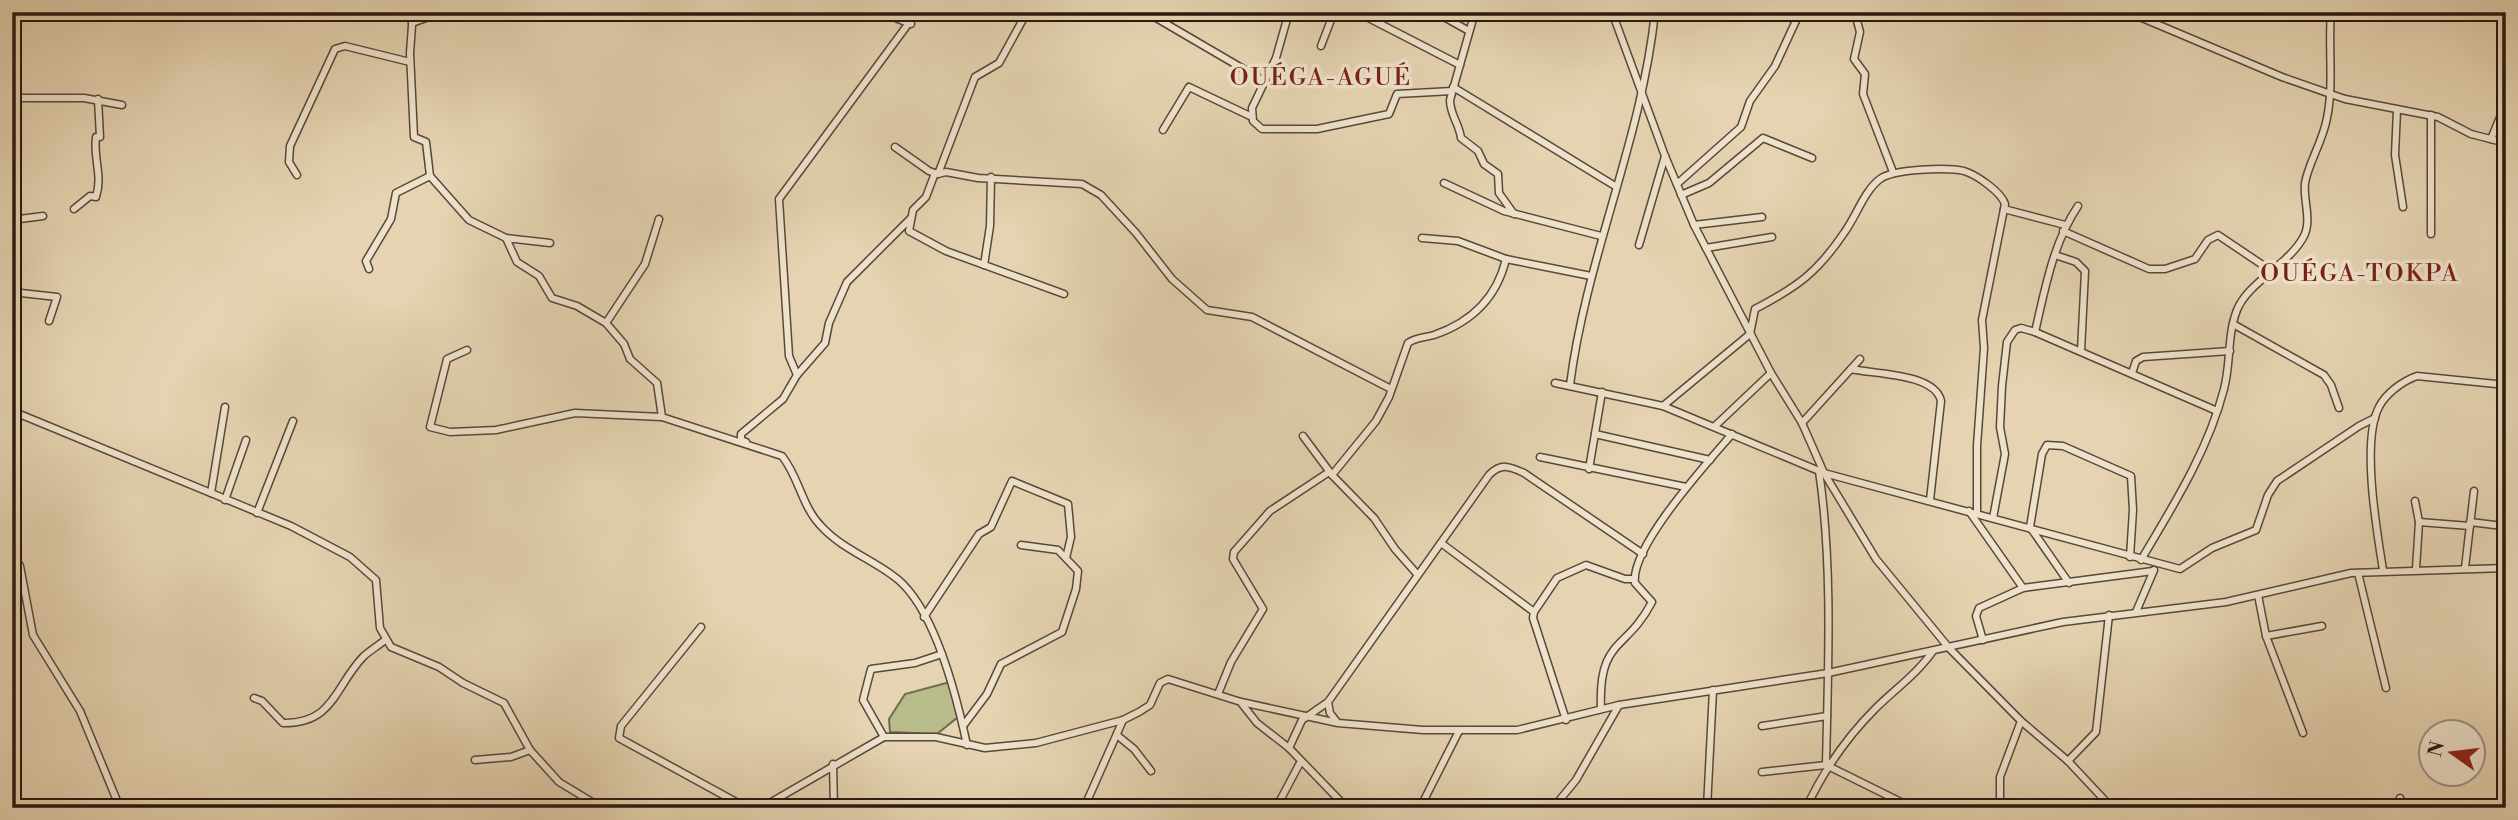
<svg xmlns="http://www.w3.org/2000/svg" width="2518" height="820" viewBox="0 0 2518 820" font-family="'Libre Bodoni',serif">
<rect width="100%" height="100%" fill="#e5d3b1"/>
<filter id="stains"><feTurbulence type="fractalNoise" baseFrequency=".00286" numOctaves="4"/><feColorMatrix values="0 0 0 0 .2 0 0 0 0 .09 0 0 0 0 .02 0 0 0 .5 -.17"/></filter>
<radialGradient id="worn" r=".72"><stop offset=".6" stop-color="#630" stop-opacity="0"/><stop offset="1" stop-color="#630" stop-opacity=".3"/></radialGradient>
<path fill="#b7bc8a" stroke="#706a4e" stroke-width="2" d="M950,682L958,717L937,734L890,732L889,719L905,694Z"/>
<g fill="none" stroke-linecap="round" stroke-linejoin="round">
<g stroke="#584839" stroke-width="9">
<g id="minor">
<path d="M402,12L413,17"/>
<path d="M413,12L410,53L414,137L426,142L430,176L469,220L506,238"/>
<path d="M880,12L911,24"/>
<path d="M1146,12L1264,81"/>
<path d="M1289,12L1276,58L1252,108L1253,121L1262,129H1317L1389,114L1397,94L1452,91"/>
<path d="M1357,12L1460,65"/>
<path d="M1435,12L1469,31"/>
<path d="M1475,12L1450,100C1450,115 1459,123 1461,138L1478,151L1484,164L1498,174L1499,193L1514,214"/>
<path d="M1612,12L1665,156L1694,225L1771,373L1802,423L1824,473L1876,559L1949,648L2021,721L2068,761L2112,808"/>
<path d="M1859,12L1856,17L1860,32L1854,59L1865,74L1863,94L1893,172"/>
<path d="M2128,12L2282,77L2345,99L2438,117L2471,134L2506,143"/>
<path d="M1997,15L1999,12"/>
<path d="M412,23L442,12"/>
<path d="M1321,46L1334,12"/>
<path d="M1453,87L1615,186"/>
<path d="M12,98H84L122,105"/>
<path d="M2397,110L2395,155L2403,207"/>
<path d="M1163,130L1189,87L1252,117"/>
<path d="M2491,139L2506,103"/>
<path d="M895,147L929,171L938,174L946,172L978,178L1082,184L1101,195L1136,233L1172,279L1207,310L1252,317L1391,389"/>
<path d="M935,173L926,197L913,210L909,231L946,251L1064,294"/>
<path d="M938,174L975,77L999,63L1027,12"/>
<path d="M297,175L289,162L290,146L335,49L345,46L410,62"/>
<path d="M1444,183L1504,211L1601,236"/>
<path d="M1677,184L1741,127L1750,101L1775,66L1800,12"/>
<path d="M1681,195L1709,183L1763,138L1812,158"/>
<path d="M74,209L90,196L96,197C103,175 93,159 96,137H100L98,99"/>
<path d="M2004,209L2065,225"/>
<path d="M12,220L43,216"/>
<path d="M1694,225L1762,217"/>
<path d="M2063,231L2149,269H2165L2195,259L2208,240L2218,235L2273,272"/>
<path d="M2431,234V115"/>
<path d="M1422,238L1458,241L1506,259L1591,276"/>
<path d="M550,243L506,238L517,262L539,276L552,298L577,306L606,323L624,344L630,359L657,383L662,417L782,456C799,477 802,507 821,526C841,548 869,558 892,575C934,603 957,698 967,745"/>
<path d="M1639,245L1665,156"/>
<path d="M1706,248L1772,237"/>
<path d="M2055,255L2076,262L2085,271L2081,351"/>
<path d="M984,265L990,226L991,177"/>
<path d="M369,269L366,261L391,219L396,193L430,176"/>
<path d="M12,292L57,297L49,321"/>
<path d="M606,323L645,264L659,219"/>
<path d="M2233,324L2324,375L2331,385L2339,408"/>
<path d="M2035,332C2045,289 2053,243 2078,206"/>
<path d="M467,350L447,359L430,427L450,432L496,430L575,413L662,417"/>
<path d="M1851,369C1873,374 1935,373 1941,401L1930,500"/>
<path d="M2132,373L2136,361L2143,357L2230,351"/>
<path d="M797,375L789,356L779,199L917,12"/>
<path d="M1555,383L1663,406L1824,473L2180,569L2212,548L2256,530L2268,495L2277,481L2359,426L2375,418"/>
<path d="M1570,385C1586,258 1642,139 1655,12"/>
<path d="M1663,406L1750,334L1755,309C1797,287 1817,273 1844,233C1856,217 1864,191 1880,179C1893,169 1948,167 1964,171C1977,175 2001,192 2005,204L1982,320L1984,348L1977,446V513"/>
<path d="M12,411L291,526L350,557L376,580L380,628L391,647L439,667L463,683L504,703L530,750L511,757L475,760"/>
<path d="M1802,423L1860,359"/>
<path d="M1715,426L1771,373"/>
<path d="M1595,434L1710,460"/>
<path d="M1303,436L1332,475L1374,518L1395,549L1417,574"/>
<path d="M746,442L741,440V434L783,399L797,375L825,343L829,323L847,282L911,218"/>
<path d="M1540,457L1686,487"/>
<path d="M1589,469L1602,392"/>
<path d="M1819,471C1833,566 1828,670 1826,765"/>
<path d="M1332,475L1376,421L1389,397L1408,343C1416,337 1424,338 1434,335C1472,322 1497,297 1506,259"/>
<path d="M211,493L225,407"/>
<path d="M225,500L246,440"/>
<path d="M2415,501L2419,522L2416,569"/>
<path d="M1969,511L2023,588"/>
<path d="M257,513L293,421"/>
<path d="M1993,518L2005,454L2000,427L2002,386L2007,342L2015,330L2021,328L2035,332L2217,411"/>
<path d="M2419,522L2470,526"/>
<path d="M2470,522L2503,526"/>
<path d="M1441,543L1534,612"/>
<path d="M12,554L20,566L33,635L80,711L120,808"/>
<path d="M2141,560C2173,506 2208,451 2224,389C2231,363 2227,335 2237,310C2248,282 2289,265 2304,236C2312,220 2303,200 2305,183C2308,164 2323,141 2327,118C2334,84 2328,47 2331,12"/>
<path d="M2465,568L2474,491"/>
<path d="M2502,568L2506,511"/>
<path d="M2383,570C2377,532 2361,441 2379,407C2386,393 2403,381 2417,376L2506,385"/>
<path d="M2358,573L2386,688"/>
<path d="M2069,583L2030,527L2042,454L2047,445L2063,446L2131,476L2133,510L2130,557"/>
<path d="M2258,595L2266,636L2303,733"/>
<path d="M2136,612L2154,570"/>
<path d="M924,617L979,534L991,527L1012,481L1068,504L1071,537L1066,558"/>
<path d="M701,627L621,726L619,738L747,808"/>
<path d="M2266,636L2322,626"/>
<path d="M1983,640L1976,616L1979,608L2023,588L2153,571"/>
<path d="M1218,694L1231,662L1263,609L1233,559L1234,552L1270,511L1329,472"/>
<path d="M254,698L262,701L283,723C334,724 335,686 363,657C369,651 378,646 385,640"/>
<path d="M1328,702L1330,713L1337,722"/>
<path d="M1242,704L1257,723L1289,748L1347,808"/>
<path d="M1601,709C1598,638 1626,652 1652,602L1635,583C1630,547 1708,462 1732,434"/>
<path d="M1566,720L1533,618L1534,612L1557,578L1586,565L1625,579H1634"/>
<path d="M963,726L987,694L1001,664L1062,632L1076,589L1078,571L1058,550L1021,545"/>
<path d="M1762,726L1827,716"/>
<path d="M1118,736L1134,749L1151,771"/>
<path d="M884,737L863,700L871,669L915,663L942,654"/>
<path d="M1289,748L1302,720L1328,702L1489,475C1501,463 1509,466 1524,473L1643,554"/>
<path d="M530,750L559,782L602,808"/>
<path d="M2068,761L2096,732L2109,615"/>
<path d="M833,764L834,808"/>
<path d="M1762,772L1826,765L1913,808"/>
<path d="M2400,798L2403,808"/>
<path d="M761,808L884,737H936L985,748L1036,743L1123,720L1139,712L1150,705L1160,683L1168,679L1241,702L1338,723L1423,730H1517L1619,705L1828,673L2063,622L2226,602L2351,573L2506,568"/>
<path d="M1084,808L1123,720"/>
<path d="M1276,808L1301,761"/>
<path d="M1420,808L1459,731"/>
<path d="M1553,808L1576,780L1619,705"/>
<path d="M1707,808L1713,690"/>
<path d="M1806,808C1824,770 1845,739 1875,709C1894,690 1917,674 1933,651"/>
<path d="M2000,808V777L2021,721"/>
</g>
</g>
<use href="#minor" stroke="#eee2cc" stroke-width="6"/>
</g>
<g text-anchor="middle" stroke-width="7" stroke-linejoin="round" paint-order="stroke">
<g font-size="24" letter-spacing="2" fill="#7a1f14" stroke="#eee2cc">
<text x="1321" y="85">OUÉGA-AGUÉ</text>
<text x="2360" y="281">OUÉGA-TOKPA</text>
</g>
</g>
<rect width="2518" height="820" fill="none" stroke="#e5d3b1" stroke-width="42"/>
<rect x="14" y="14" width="2490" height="792" fill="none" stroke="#291911" stroke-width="3.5"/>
<rect x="21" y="21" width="2476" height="778" fill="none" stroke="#291911" stroke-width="2"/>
<g transform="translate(2452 753) rotate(284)"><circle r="33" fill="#eee2cc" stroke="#9f9281" stroke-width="2"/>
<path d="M0-5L12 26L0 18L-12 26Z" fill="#8f2418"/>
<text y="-10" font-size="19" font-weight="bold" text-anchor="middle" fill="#291911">N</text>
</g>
<rect width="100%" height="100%" filter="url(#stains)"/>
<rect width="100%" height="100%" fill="url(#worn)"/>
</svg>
